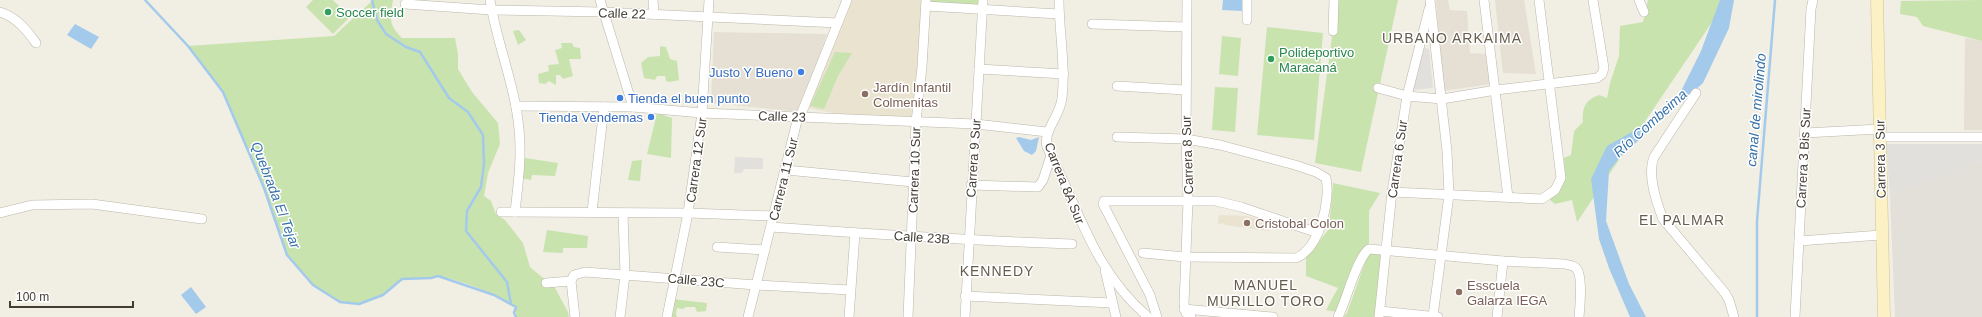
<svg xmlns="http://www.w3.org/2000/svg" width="1982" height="317" viewBox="0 0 1982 317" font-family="Helvetica,sans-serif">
<rect width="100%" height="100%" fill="#f1eee4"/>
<g fill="#e5e0d3">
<path d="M1436,0H1448L1450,10L1467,11L1470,53L1487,54L1492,84L1443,91Z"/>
<path d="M1495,0H1524L1536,74L1503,73Z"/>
<path d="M714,32L827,34L800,112L711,103Z"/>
<path d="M1965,38L1982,41V130H1964Z"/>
</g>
<path fill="#e3dfd9" d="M1982,160V317H1895L1890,195Z"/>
<g fill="#eae3cf">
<path d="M850,0H924L913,118L838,114L808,108Z"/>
<path d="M1219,215L1247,216L1269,222V231L1225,225V223L1218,224Z"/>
</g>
<g fill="#c9e3af">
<path d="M313,0H333L350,17L333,34L306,7Z"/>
<path d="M373,0H393C390,19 388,24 402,38H455L458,54V69L472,92L498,123L500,144L488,173L484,196L491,201L496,214L505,220L523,243L530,267L555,288L568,312L569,317H516V307C499,295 458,279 438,276L431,278L402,279L383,295L359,304L340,302L313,285L287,255L264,188L223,92L188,46L334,36Z"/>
<path d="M928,0H981L980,6L930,2Z"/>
<path d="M1337,0H1398L1361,172L1315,163Z"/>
<path d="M1648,0H1725V3L1577,222L1572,200L1555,204L1549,199L1565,179L1564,158L1571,155L1574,131L1583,122C1582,108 1585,100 1599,95L1607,98L1610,83L1619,56L1620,26L1643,22Z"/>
<path d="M1982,0V41L1923,26L1917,17L1900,14L1901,1Z"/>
<path d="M1267,27L1323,33L1314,140L1257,135Z"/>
<path d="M519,30L526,40L518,45L513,31Z"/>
<path d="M1222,36L1241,38L1238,76L1219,74Z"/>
<path d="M561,43H572L574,47L580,48L581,59H569L573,76L563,79L560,75H556V85L549,81L545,84L539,83L538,74L549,71L548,65L559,64L555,50L562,48Z"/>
<path d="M660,46L666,47L670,59L677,61L679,80L670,82L666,81L665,76H657L655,80L644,78L641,63L648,57L660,56Z"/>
<path d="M835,52L852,53L838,76L824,109L810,106Z"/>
<path d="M1215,87L1238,88L1235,132L1212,130Z"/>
<path d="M657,113L672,118L671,158L647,154Z"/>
<path d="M525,158L558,163L555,176L532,175L531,180L521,178Z"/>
<path d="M642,160L640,181L628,180L632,161Z"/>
<path d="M1333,183L1380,193L1369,211V247L1336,312L1326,310L1338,288L1306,276V258L1329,229Z"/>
<path d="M547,230L588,236L587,248H563V253L543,252Z"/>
<path d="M1369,251L1383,252L1377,317H1344L1347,313Z"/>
<path d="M672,299L707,303L706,311L697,312L695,307H686L683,309L677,308L676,314L677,317H668Z"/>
</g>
<g fill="#e2e0dc">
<path d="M1421,47L1429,49L1433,88L1412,90Z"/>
<path d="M1886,144H1982V160L1890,195Z"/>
<path d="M735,157L763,158V169H744L742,173H734Z"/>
</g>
<g fill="#a3caeb">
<path d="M1223,0H1242V11L1222,10Z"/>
<path d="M1720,0H1734L1729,28L1703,83L1621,156L1609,171L1606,221L1629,284L1646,317H1630L1609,268L1599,239L1591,179L1607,146L1639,128L1680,93L1701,51Z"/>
<path d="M75,24L99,37L91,49L67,35Z"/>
<path d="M1019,137L1031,140L1039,137L1036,151L1032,155L1024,151L1016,138Z"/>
<path d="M191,287L206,307L196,314L181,295Z"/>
</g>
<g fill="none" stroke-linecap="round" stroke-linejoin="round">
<g stroke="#a3caeb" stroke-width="2.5">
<path d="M145,0L188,46L223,92L264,188L287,255L313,285L340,302L359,304L383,295L402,279L431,278L438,276L494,295L516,307L514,313L516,317"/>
<path d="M372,0L377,20L386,34L406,47L420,52L449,98L468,112L483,135L484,164L481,187L467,211L466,231L507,282L511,304"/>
<path d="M1757,317V221L1775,0"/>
</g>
<g stroke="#bcb6a8" stroke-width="10">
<g id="street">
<path d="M490,0C497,44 515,85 519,129C522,157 518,185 515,212"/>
<path d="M600,0L633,107"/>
<path d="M653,0L654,14"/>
<path d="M1059,0C1059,33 1066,66 1062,98C1060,117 1043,130 1047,147C1079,208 1092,269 1148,317"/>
<path d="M1187,0L1186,139L1188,201L1184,304L1186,313L1191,317"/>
<path d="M1430,0L1447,151L1449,195L1433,316"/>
<path d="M1484,0L1508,197"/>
<path d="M1639,0L1644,12"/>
<path d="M405,4L491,10L603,12L838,23"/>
<path d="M926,6L1059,14"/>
<path d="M0,12C16,17 26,29 36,43"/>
<path d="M1247,20V0"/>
<path d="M1092,24L1186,27"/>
<path d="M1333,31L1334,0"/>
<path d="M979,69L1064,74"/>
<path d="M1117,86L1185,90"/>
<path d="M1378,88L1407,96L1442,99L1496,90L1597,78L1602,74L1604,68L1593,0"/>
<path d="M1696,93L1654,157C1647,175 1656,201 1663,219L1725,293L1729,300L1734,317"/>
<path d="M516,106L633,107L702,113L976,124L1047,132"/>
<path d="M1805,133L1880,129"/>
<path d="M1117,137L1186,139L1220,145L1295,165L1316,172L1326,178C1331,201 1319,249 1296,258L1185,257L1143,253"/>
<path d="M1880,137H1982"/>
<path d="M786,170L913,182"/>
<path d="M971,185L1038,187L1043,180L1051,155"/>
<path d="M1392,192L1542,199L1555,190L1561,178L1539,0"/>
<path d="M501,212L688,213L774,216"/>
<path d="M592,212L604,107"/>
<path d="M0,213L32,205L92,204L202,219"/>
<path d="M771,227C871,234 972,241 1072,244"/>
<path d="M1799,241L1881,235"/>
<path d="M717,247L765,250"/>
<path d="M1105,270L1116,317"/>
<path d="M571,281L575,317"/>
<path d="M546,283L571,281L574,275L585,272L756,285L850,290"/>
<path d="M965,296L1112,303"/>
<path d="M1184,309L1273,317"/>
<path d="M1380,311L1438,317"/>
<path d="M620,317L625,275L623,213"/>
<path d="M667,317L688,213L702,113L709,0"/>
<path d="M748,317L797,121L802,112L847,0"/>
<path d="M849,317L855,233"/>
<path d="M908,317L916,122L922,67L926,0"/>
<path d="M965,317L983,0"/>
<path d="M1157,317L1150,295L1103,204L1104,201H1216L1241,207L1318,233"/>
<path d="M1338,317C1346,302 1357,257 1369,249L1503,261L1564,264C1568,265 1573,265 1576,268C1583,275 1580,306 1579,317"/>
<path d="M1379,317L1392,192L1407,96L1429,9"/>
<path d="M1497,317L1503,261"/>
<path d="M1795,317L1811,9L1813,0"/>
</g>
</g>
<g stroke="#cfc297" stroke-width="13">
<path id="secondary" d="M1877,0L1884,317"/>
</g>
<use href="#street" stroke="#fff" stroke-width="9"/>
<use href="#secondary" stroke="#fbf1c4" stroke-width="12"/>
</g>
<g fill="#2e9e5b" stroke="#fff" stroke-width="1.5">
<circle cx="328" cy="12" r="4"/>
<circle cx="1271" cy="59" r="4"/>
</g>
<g fill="#3f7fe0" stroke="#fff" stroke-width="1.5">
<circle cx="801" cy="72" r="4"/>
<circle cx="620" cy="98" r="4"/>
<circle cx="651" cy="117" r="4"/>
</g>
<g fill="#8d6e63" stroke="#fff" stroke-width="1.5">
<circle cx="865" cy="94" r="4"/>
<circle cx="1247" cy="223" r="4"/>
<circle cx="1459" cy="292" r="4"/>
</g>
<g text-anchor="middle" stroke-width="3" stroke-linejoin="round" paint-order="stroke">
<g font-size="13" fill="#27864d" stroke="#fff" text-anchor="start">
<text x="336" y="17">Soccer field</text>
<text x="1279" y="57">Polideportivo<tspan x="1279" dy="15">Maracaná</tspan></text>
</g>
<g font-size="13" fill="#433e35" stroke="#fff">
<text transform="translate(622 13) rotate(2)" y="5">Calle 22</text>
<text transform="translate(782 116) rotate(2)" y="5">Calle 23</text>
<text transform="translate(1187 155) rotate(-92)" y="5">Carrera 8 Sur</text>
<text transform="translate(973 158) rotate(-86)" y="5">Carrera 9 Sur</text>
<text transform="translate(1803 158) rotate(-87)" y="5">Carrera 3 Bis Sur</text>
<text transform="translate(1397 159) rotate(-82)" y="5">Carrera 6 Sur</text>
<text transform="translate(1880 159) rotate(-91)" y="5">Carrera 3 Sur</text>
<text transform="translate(696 160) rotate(-82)" y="5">Carrera 12 Sur</text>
<text transform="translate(914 170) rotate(-88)" y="5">Carrera 10 Sur</text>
<text transform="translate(783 179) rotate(-76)" y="5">Carrera 11 Sur</text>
<text transform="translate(1065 183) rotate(68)" y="5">Carrera 8A Sur</text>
<text transform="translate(922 237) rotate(4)" y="5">Calle 23B</text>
<text transform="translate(696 280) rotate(5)" y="5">Calle 23C</text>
</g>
<g font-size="13" fill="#366cbe" stroke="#fff" text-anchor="end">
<text x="793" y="77">Justo Y Bueno</text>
<text x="628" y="103" text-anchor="start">Tienda el buen punto</text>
<text x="643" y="122">Tienda Vendemas</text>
</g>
<g font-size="13" fill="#785e54" stroke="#fff" text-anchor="start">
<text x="873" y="92">Jardín Infantil<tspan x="873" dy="15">Colmenitas</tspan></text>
<text x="1255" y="228">Cristobal Colon</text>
<text x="1467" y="290">Esscuela<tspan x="1467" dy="15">Galarza IEGA</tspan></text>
</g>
<g font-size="14" letter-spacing="1" fill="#655c4c" stroke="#fff">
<text x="1452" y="43">URBANO ARKAIMA</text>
<text x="1682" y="225">EL PALMAR</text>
<text x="997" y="276">KENNEDY</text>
<text x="1266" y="290">MANUEL<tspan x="1266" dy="16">MURILLO TORO</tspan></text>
</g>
<g font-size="14" font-style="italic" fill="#3571a8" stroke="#fff">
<text transform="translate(1756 110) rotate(-85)" y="5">canal de mirolindo</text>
<text transform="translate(1650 123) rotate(-42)" y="5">Río Combeima</text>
<text transform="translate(276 195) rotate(69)" y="5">Quebrada El Tejar</text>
</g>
</g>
<path d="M10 301v6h123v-6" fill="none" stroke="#433e35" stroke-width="2"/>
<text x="16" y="301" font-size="12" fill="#433e35" stroke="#ffffff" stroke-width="3" paint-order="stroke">100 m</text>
</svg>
